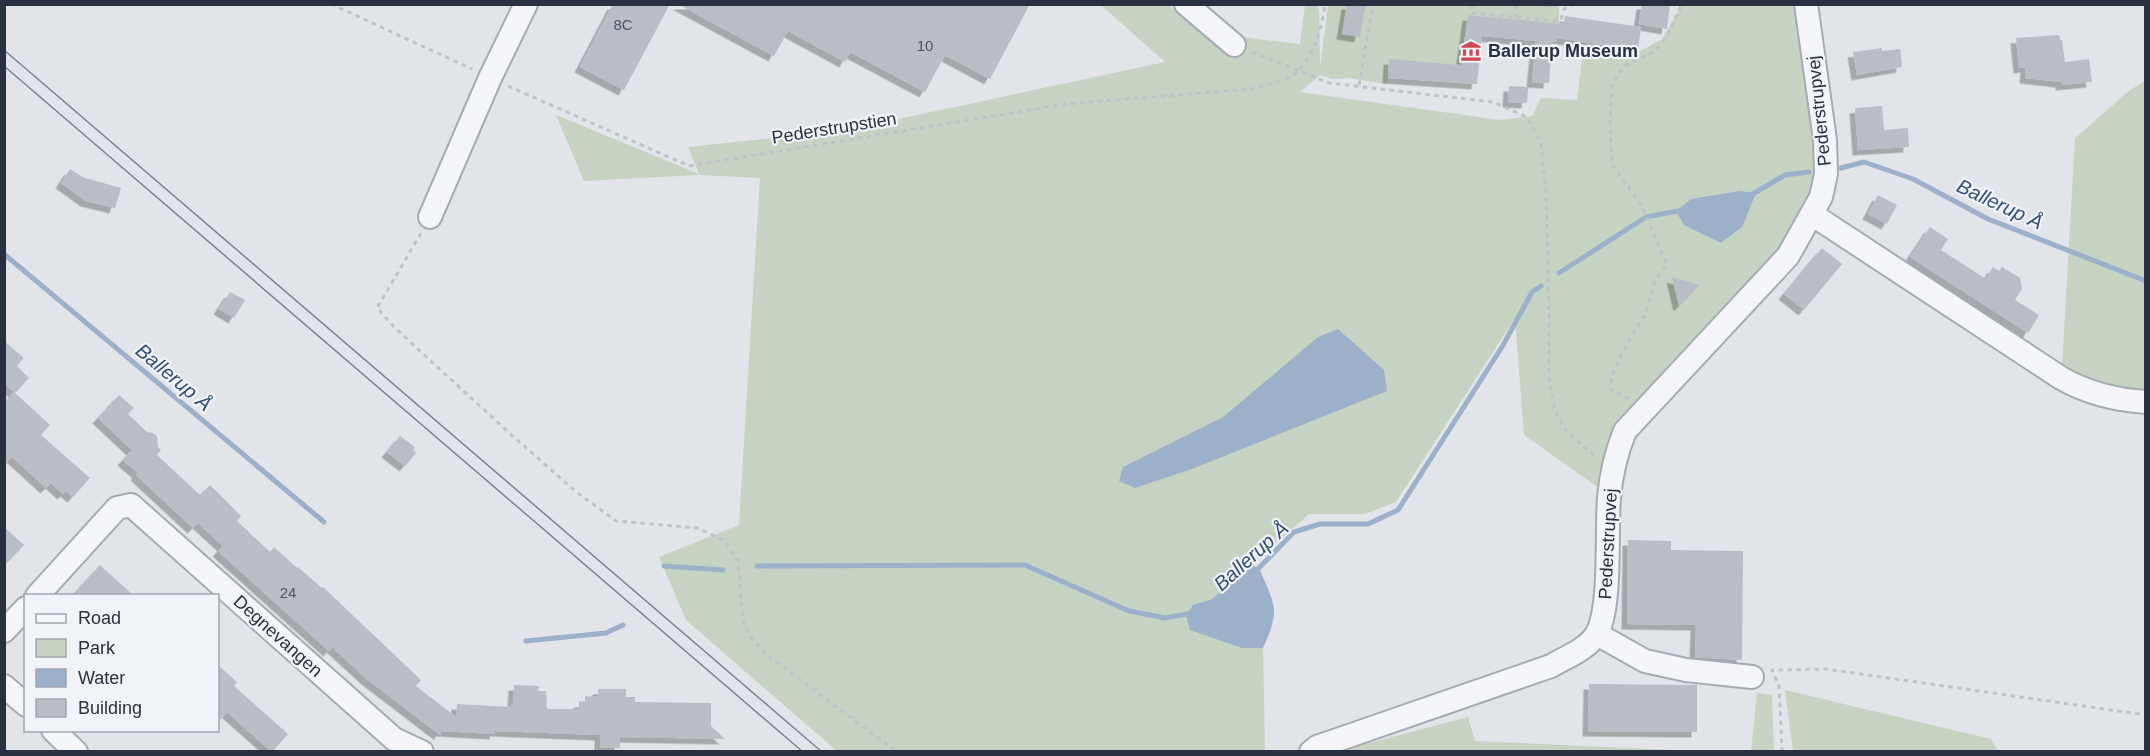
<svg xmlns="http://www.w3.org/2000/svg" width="2150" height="756" viewBox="0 0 2150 756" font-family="Arial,sans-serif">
<defs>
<filter id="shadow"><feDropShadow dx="-5.5" dy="5.5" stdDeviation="0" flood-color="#0004"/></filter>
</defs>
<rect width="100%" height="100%" fill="#e1e4e9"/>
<g fill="#c6d3c2">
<path d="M1799,4L1818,161L1815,193L1801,219L1750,285L1614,430L1607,440L1613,498L1524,435L1515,318L1396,502L1365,514H1309L1212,599L1193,605L1242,648H1263L1265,751L838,752L686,620L659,557L739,525L760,178L699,175L584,181L556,115L699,174L688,147L842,131L1165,62L1101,5H1168L1232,56L1241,37L1300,44L1305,5H1316L1319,10L1320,68L1328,5H1559V24L1468,15L1461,65L1389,60L1387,84L1348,78L1332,79L1320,75L1300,92L1500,120L1532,116L1541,98L1577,100L1583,52L1626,59L1662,39L1682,5Z"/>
<path d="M2145,81V392L2127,391L2062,368L2075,138L2129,91Z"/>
<path d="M1785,690L1991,739L1998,751H1793Z"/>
<path d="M1757,693L1772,695L1774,751H1751Z"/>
<path d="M1468,717L1475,741L1694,751H1339Z"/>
</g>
<g fill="#9db0c9">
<path d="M1740,191L1756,193L1742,227L1721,243L1684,225L1676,211L1691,199Z"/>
<path d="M1338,329L1384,370L1387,391L1192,469L1135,488L1119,481L1123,467L1223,417L1318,337Z"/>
<path d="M1251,565L1259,568C1275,606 1281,609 1263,648H1242L1190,630L1186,615L1193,605L1212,599Z"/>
</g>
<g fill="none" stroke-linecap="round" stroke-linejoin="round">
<g stroke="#9db0c9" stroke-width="5">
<path d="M1841,168L1864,162L1913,179L1988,219L2146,281"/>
<path d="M1751,195L1785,175L1809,172"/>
<path d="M4,254L324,522"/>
<path d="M1559,273L1646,217L1683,210"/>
<path d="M664,566L723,570"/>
<path d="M757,566L1025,565L1129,611L1165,618L1192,613"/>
<path d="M1255,572L1294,532L1320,524H1368L1398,510L1502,347L1532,292L1541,286"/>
<path d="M526,641L606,633L623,625"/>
</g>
</g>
<g fill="#b8bdc6" filter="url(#shadow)">
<path d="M613,4H670L624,90L580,67Z"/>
<path d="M678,4H1030L990,79L945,55L925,92L850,52L845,62L788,31L774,56Z"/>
<path d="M1347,4H1366L1360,37L1342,34Z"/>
<path d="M1642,4H1670L1667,29L1639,24Z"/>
<path d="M1468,15L1564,24L1565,16L1641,27L1638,50L1557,38L1556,42H1552L1549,83L1532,82L1536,41L1482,36L1477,84L1388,78L1389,59L1461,65Z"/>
<path d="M2059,35L2060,40H2062L2065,62L2089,59L2092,82L2061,85V82L2025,78L2026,67L2019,68L2016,38Z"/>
<path d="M1882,48V51L1900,49L1902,67L1857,75L1853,52Z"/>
<path d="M1509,86L1528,87L1527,103L1508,102Z"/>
<path d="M1882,106L1884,130L1908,128L1909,147L1858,150L1855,108Z"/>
<path d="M70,169L82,177L121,188L115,208L86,201L61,183Z"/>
<path d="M1878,195L1897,205L1887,224L1868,214Z"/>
<path d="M1930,227L1948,239L1941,250L1986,279L1993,267L1999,271L2002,267L2020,278L2022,289L2015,300L2039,315L2028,333L1910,257Z"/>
<path d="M1822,248L1842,264L1804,310L1784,294Z"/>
<path d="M1672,277L1700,285L1679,306Z"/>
<path d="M230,292L245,300L234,318L219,309Z"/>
<path d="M4,341L24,358L17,366L29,378L15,393L4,383Z"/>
<path d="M14,392L50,425L41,435L90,478L73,497L66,491L63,494L51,483L46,488L12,457L4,465V403Z"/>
<path d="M119,395L134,408L128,414L147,432L153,433L157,436L158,447L161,450L157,455L200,495L210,485L241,516L237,521L270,552L274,547L297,568L298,567L322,588L323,587L421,680L416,686L456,717L457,704L511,707V703H513L514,685L539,686L538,691H546L547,709H579V702H585V696L598,697V689H626V697H635V702L711,703V726L725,739L620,737V748H600V735L495,731V734L441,731L440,735L367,679L332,647L329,651L218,551L223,546L198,523L193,528L136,475L138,473L123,460L132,450L98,418Z"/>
<path d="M400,436L415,447L413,450L416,453L405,466L387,452Z"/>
<path d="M4,527L24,545L4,566Z"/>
<path d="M1628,540L1671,541V550L1743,551L1742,660L1695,657L1696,625L1627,624Z"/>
<path d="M100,565L134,596H72Z"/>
<path d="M218,665L237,682L234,686L288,734L272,752L227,712L218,722Z"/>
<path d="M1589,684L1697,685V732L1588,731Z"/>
</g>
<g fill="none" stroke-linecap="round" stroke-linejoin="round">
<g stroke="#a6abb3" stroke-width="26">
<g id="minor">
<path d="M1186,4L1234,45"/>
<path d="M1813,215L2061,378C2087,393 2115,400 2146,402"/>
<path d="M430,217L490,78L526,4"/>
<path d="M37,596L117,508L131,505L394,739L422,752"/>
<path d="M4,631L26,608"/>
<path d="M1597,634L1645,661L1686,670L1752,677"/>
<path d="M4,686L26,705"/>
<path d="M53,730L76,752"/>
<path d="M1311,752L1317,747L1551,666C1566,657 1586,650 1596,635C1612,609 1606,530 1609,498C1611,474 1616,453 1625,431L1788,256L1821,197L1826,174L1825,140L1806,4"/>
</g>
</g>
<g stroke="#bfc2c8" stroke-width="3" stroke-dasharray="4.5 4.5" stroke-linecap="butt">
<path d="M331,4L472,69"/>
<path d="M1472,4V13L1553,21L1561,20L1564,9L1574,4"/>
<path d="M1529,4L1554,6"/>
<path d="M1515,18L1516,4"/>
<path d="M1252,52L1329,83L1493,102L1527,117L1541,143L1546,193L1549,308V379L1555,411L1568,433L1595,456"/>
<path d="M1359,85L1373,4"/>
<path d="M508,86L689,166L1066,104L1251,89C1266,85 1287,82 1299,70C1315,53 1322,27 1325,4"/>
<path d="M421,233L377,308L395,328L506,430L575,491L616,521L698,528L723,540L738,560L743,622L751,638L767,655L897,752"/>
<path d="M1629,399L1610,389C1612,365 1632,337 1644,316C1653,300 1649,279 1667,266L1642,206L1612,165L1610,121L1612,83L1625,66L1655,51L1666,38L1682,4"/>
<path d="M1782,752L1779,686L1772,670L1826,669L2146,715"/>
</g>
<use href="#minor" stroke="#f4f5f8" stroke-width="22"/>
<g stroke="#7b8393" stroke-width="1.5">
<path d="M4,50L822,752"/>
<path d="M4,66L803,752"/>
</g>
</g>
<defs>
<g id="museum-bare" transform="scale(1.62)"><path d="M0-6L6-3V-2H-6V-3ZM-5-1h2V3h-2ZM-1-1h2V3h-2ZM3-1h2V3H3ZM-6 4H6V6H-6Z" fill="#cc4958" stroke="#f0f3f7" stroke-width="2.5" paint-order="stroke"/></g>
</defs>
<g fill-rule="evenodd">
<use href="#museum-bare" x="1471" y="51"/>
</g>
<g text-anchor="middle" stroke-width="4.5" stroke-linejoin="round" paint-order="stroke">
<g font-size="15" fill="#4d5462">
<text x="623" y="30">8C</text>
<text x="925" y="51">10</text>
<text x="288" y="598">24</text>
</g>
<g font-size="18" font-weight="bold" fill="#293141" stroke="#f0f3f7" text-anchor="start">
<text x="1488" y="57">Ballerup Museum</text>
</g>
<g font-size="18" fill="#293141" stroke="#f0f3f7">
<text transform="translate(1819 111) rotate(-96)" y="6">Pederstrupvej</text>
<text transform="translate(834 128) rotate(-9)" y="6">Pederstrupstien</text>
<text transform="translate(1608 544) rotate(-87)" y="6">Pederstrupvej</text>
<text transform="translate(278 636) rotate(42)" y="6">Degnevangen</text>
</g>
<g font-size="20" font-style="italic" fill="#344e74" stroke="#f0f3f7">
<text transform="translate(2000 204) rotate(25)" y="7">Ballerup Å</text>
<text transform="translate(174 377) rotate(40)" y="7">Ballerup Å</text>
<text transform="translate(1251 556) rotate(-42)" y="7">Ballerup Å</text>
</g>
</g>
<rect width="2150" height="756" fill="none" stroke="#293141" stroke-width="12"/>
<rect x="24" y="594" width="195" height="138" fill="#f0f3f7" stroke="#a0a5ae" stroke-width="1.5"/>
<rect x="36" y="614" width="30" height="9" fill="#f4f5f8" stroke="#a0a5ae" stroke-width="1.5"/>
<text x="78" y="624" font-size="18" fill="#293141">Road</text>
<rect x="36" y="639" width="30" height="18" fill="#c6d3c2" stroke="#a0a5ae" stroke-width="1.5"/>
<text x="78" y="654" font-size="18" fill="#293141">Park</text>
<rect x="36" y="669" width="30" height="18" fill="#9db0c9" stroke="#a0a5ae" stroke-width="1.5"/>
<text x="78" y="684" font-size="18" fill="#293141">Water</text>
<rect x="36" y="699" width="30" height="18" fill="#b8bdc6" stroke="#a0a5ae" stroke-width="1.5"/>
<text x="78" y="714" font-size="18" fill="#293141">Building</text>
</svg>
